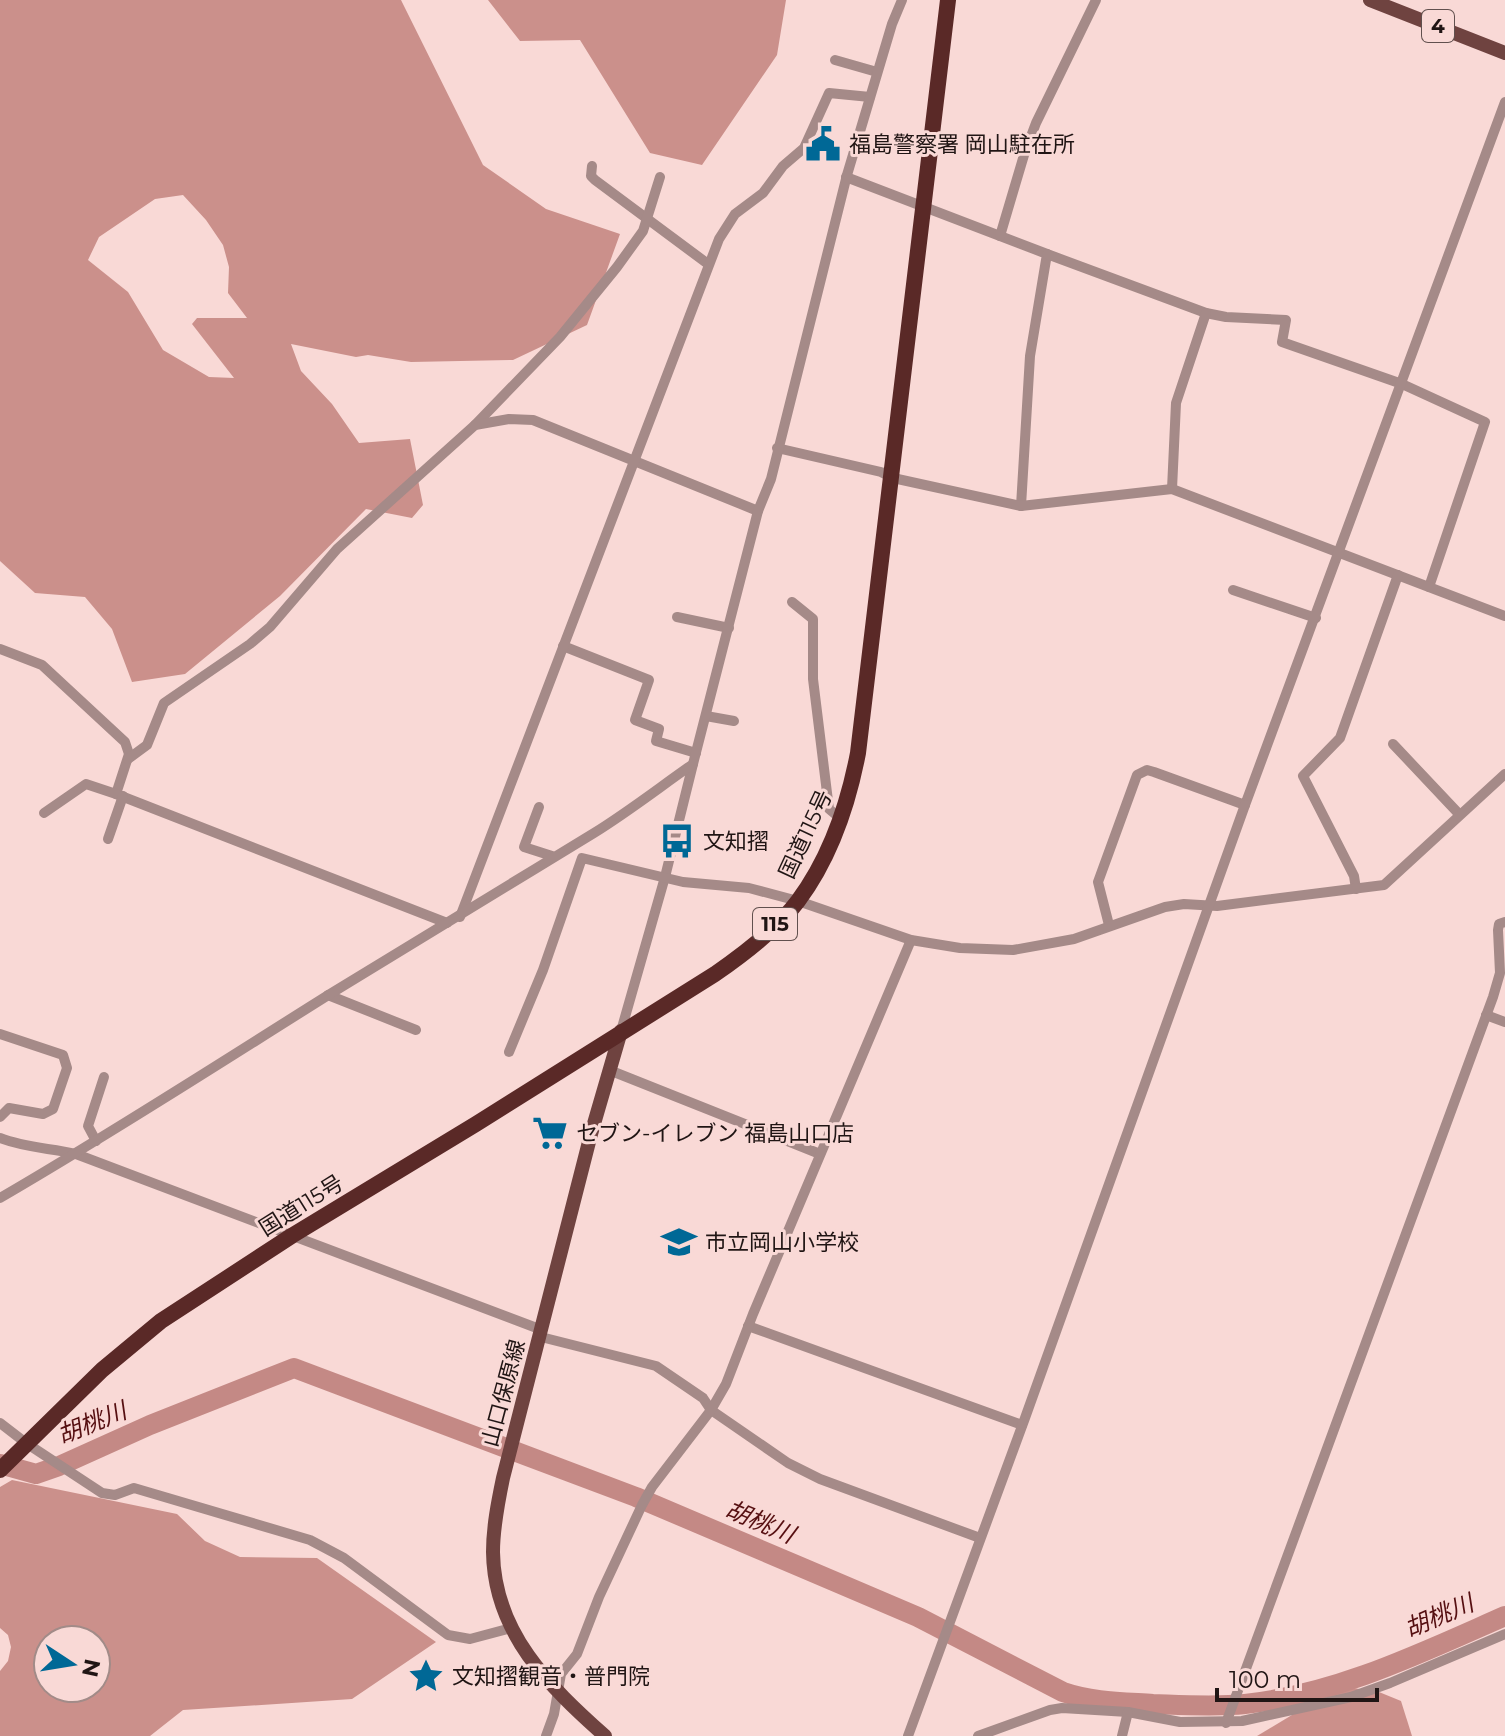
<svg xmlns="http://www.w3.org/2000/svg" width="1505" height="1736" viewBox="0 0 1505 1736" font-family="Montserrat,'Noto Sans JP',sans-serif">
<rect width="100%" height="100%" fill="#f9d9d6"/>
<g fill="#cb908b" fill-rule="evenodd">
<path d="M0,0H401L483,165L546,209L620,234L587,325L513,360L411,362L368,355L356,357L291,344L301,371L332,404L359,443L410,439L423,505L412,518L366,509L280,596L185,674L132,682L112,629L85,597L35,593L0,561ZM183,195L206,220L223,245L229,267L228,293L247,318H197L192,324L234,378L209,377L163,350L128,292L88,260L99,237L155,199Z"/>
<path d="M488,0H786L777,55L702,165L650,153L580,40L520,41Z"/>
<path d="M12,1480L177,1514L205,1541L240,1557L317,1558L436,1642L352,1699L183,1710L150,1736H0V1671L8,1661L11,1647L8,1635L0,1628V1487ZM48,1640H96V1688H48Z"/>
<path d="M1340,1686L1379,1692L1401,1701L1412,1736H1257Z"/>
</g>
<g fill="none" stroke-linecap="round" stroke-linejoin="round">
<path stroke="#c48985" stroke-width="20" d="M0,1464L36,1474L59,1466L150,1425L294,1368L636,1497L803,1568L918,1617L1063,1692C1092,1702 1123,1702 1153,1704C1183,1705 1216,1707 1245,1704C1337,1694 1421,1653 1505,1616"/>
<g stroke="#a58a88" stroke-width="10">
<path d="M835,60L877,72"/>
<path d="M592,166L591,176L595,180L708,264"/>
<path d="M846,177L1047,254L1030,356L1021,506"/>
<path d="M1000,236L1024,155L1036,123L1096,0"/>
<path d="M1047,254L1206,313L1226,317L1286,320L1282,342L1402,384L1485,422L1429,587"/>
<path d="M475,425L560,337L617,267L643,231L660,177"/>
<path d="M777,448L881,472L893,478L1021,506L1172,489L1505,616"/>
<path d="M1172,489L1176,403L1206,313"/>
<path d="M1233,590L1316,618"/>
<path d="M792,602L813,619V679L829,809L841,819"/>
<path d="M677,617L729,628"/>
<path d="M563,646L649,680L635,720L659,729L656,741L696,753"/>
<path d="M0,649L42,665L125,742L129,754L116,794L447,923"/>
<path d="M706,716L734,721"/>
<path d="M1393,744L1459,814"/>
<path d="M128,759L147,745L164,703L250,644L270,627L337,549L475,425L509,419L533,420L758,511"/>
<path d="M539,807L524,847L552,856"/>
<path d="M44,813L86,784L116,794"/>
<path d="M108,839L123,796"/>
<path d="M1356,889L1354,876L1303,776L1340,738L1398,575"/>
<path d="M460,917L719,239L735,214L763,193L783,166L804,148L829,93L870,97"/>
<path d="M1109,925L1098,882L1137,775L1147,770L1154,772L1245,805L1505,102"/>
<path d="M328,995L416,1030"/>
<path d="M1486,1015L1505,1022"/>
<path d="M621,1031L665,877L693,764"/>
<path d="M0,1034L63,1055L67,1068L53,1109L43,1114L9,1108L0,1117"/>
<path d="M509,1052L543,970L582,858L683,882L749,888L798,901L911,940L960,948L1013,950L1074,939L1165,907L1184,904L1217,906L1384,885L1505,774"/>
<path d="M609,1070L820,1154"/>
<path d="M0,1138C25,1148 50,1148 76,1154L542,1330"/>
<path d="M96,1141L88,1126L104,1077"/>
<path d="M0,1198C112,1133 220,1063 330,994C417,940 506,887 594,833C628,812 660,787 693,764L758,511L771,479L847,175L892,24L902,0"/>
<path d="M748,1326L1022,1425"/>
<path d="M541,1337L656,1366L703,1398L711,1410L788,1463L820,1479L980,1538"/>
<path d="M0,1423L26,1443L102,1493L115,1495L134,1488L310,1540L344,1558L448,1635L470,1639L511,1628"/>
<path d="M1226,1723L1493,997L1500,973L1498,930L1499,924L1505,922"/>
<path d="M546,1736L554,1714L561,1674L577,1654L599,1597L642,1505L652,1487L711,1410L726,1384L753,1314L911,940"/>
<path d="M908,1736L1025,1418L1245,805"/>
<path d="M978,1736L1050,1710L1062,1708L1128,1712L1180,1722L1242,1721L1351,1697L1390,1683L1505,1634"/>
<path d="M1122,1736L1128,1712"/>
</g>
<g stroke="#6f4340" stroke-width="14">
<path d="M1370,0L1505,53"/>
<path d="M605,1736C549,1686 494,1633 493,1552C493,1527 498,1502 503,1478L591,1134L621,1031"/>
</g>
<path stroke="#5a2927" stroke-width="16" d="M0,1470L102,1370L161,1321L293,1235L476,1124L715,974C744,954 777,929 798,901C830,858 848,805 858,753L948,0"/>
</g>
<defs>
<g id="civic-bare" transform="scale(2.76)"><path d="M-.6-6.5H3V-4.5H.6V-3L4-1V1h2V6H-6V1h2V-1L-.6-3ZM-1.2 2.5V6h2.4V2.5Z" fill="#006896" stroke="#f9d9d6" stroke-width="2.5" paint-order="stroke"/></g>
<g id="bus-bare" transform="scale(2.76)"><path d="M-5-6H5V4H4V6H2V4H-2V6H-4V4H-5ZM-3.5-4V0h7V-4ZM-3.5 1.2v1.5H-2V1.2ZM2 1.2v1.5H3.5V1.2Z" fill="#006896" stroke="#f9d9d6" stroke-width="2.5" paint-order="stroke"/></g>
<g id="supermarket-bare" transform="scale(2.76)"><path d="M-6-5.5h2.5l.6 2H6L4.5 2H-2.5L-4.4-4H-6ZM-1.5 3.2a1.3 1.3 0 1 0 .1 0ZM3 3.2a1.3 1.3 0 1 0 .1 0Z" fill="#006896" stroke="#f9d9d6" stroke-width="2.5" paint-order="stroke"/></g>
<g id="school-bare" transform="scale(2.76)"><path d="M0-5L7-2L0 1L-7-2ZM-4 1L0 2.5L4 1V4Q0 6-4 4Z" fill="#006896" stroke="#f9d9d6" stroke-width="2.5" paint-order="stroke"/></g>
<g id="sight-bare" transform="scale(2.76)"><path d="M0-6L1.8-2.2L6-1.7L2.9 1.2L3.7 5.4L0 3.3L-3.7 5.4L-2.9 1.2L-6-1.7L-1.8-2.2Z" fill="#006896" stroke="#f9d9d6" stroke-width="2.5" paint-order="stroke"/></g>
</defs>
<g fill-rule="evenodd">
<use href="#civic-bare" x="823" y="144"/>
<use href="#bus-bare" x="677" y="841"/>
<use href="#supermarket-bare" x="550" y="1133"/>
<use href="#school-bare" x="679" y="1242"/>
<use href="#sight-bare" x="426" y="1676"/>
</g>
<g text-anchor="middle" stroke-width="6" stroke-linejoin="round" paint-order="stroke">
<g fill="#f9d9d6" stroke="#61504e" stroke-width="2">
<rect x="1422" y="10" width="32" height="32" rx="6"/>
<rect x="753" y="908" width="44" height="32" rx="6"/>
</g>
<g font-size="20" font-weight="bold" fill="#201514">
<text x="1438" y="33">4</text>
<text x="775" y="931">115</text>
</g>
<g font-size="22" fill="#201514" stroke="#f9d9d6" text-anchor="start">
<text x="849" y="152">福島警察署 岡山駐在所</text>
<text x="703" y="849">文知摺</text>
<text x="576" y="1141">セブン-イレブン 福島山口店</text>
<text x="705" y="1250">市立岡山小学校</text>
<text x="452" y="1684">文知摺観音・普門院</text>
</g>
<g font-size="22" fill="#201514" stroke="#f9d9d6">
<text transform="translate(805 834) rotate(-65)" y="8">国道115号</text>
<text transform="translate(301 1205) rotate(-32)" y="8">国道115号</text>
<text transform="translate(503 1393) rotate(-75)" y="8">山口保原線</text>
</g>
<g font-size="24" font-style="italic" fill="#560f11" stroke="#f9d9d6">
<text transform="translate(92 1423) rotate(-22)" y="8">胡桃川</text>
<text transform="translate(760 1522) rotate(23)" y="8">胡桃川</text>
<text transform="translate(1439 1616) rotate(-23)" y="8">胡桃川</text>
</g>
</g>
<g transform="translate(72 1664) rotate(102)"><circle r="38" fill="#f9d9d6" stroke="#a28b88" stroke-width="2"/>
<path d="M0-6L14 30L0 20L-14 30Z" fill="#006896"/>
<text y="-12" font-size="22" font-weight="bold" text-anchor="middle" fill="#201514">N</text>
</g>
<path d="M1217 1688v12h160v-12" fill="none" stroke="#201514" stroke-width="4"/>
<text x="1229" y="1688" font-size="24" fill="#201514" stroke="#f9d9d6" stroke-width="6" paint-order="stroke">100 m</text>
</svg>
